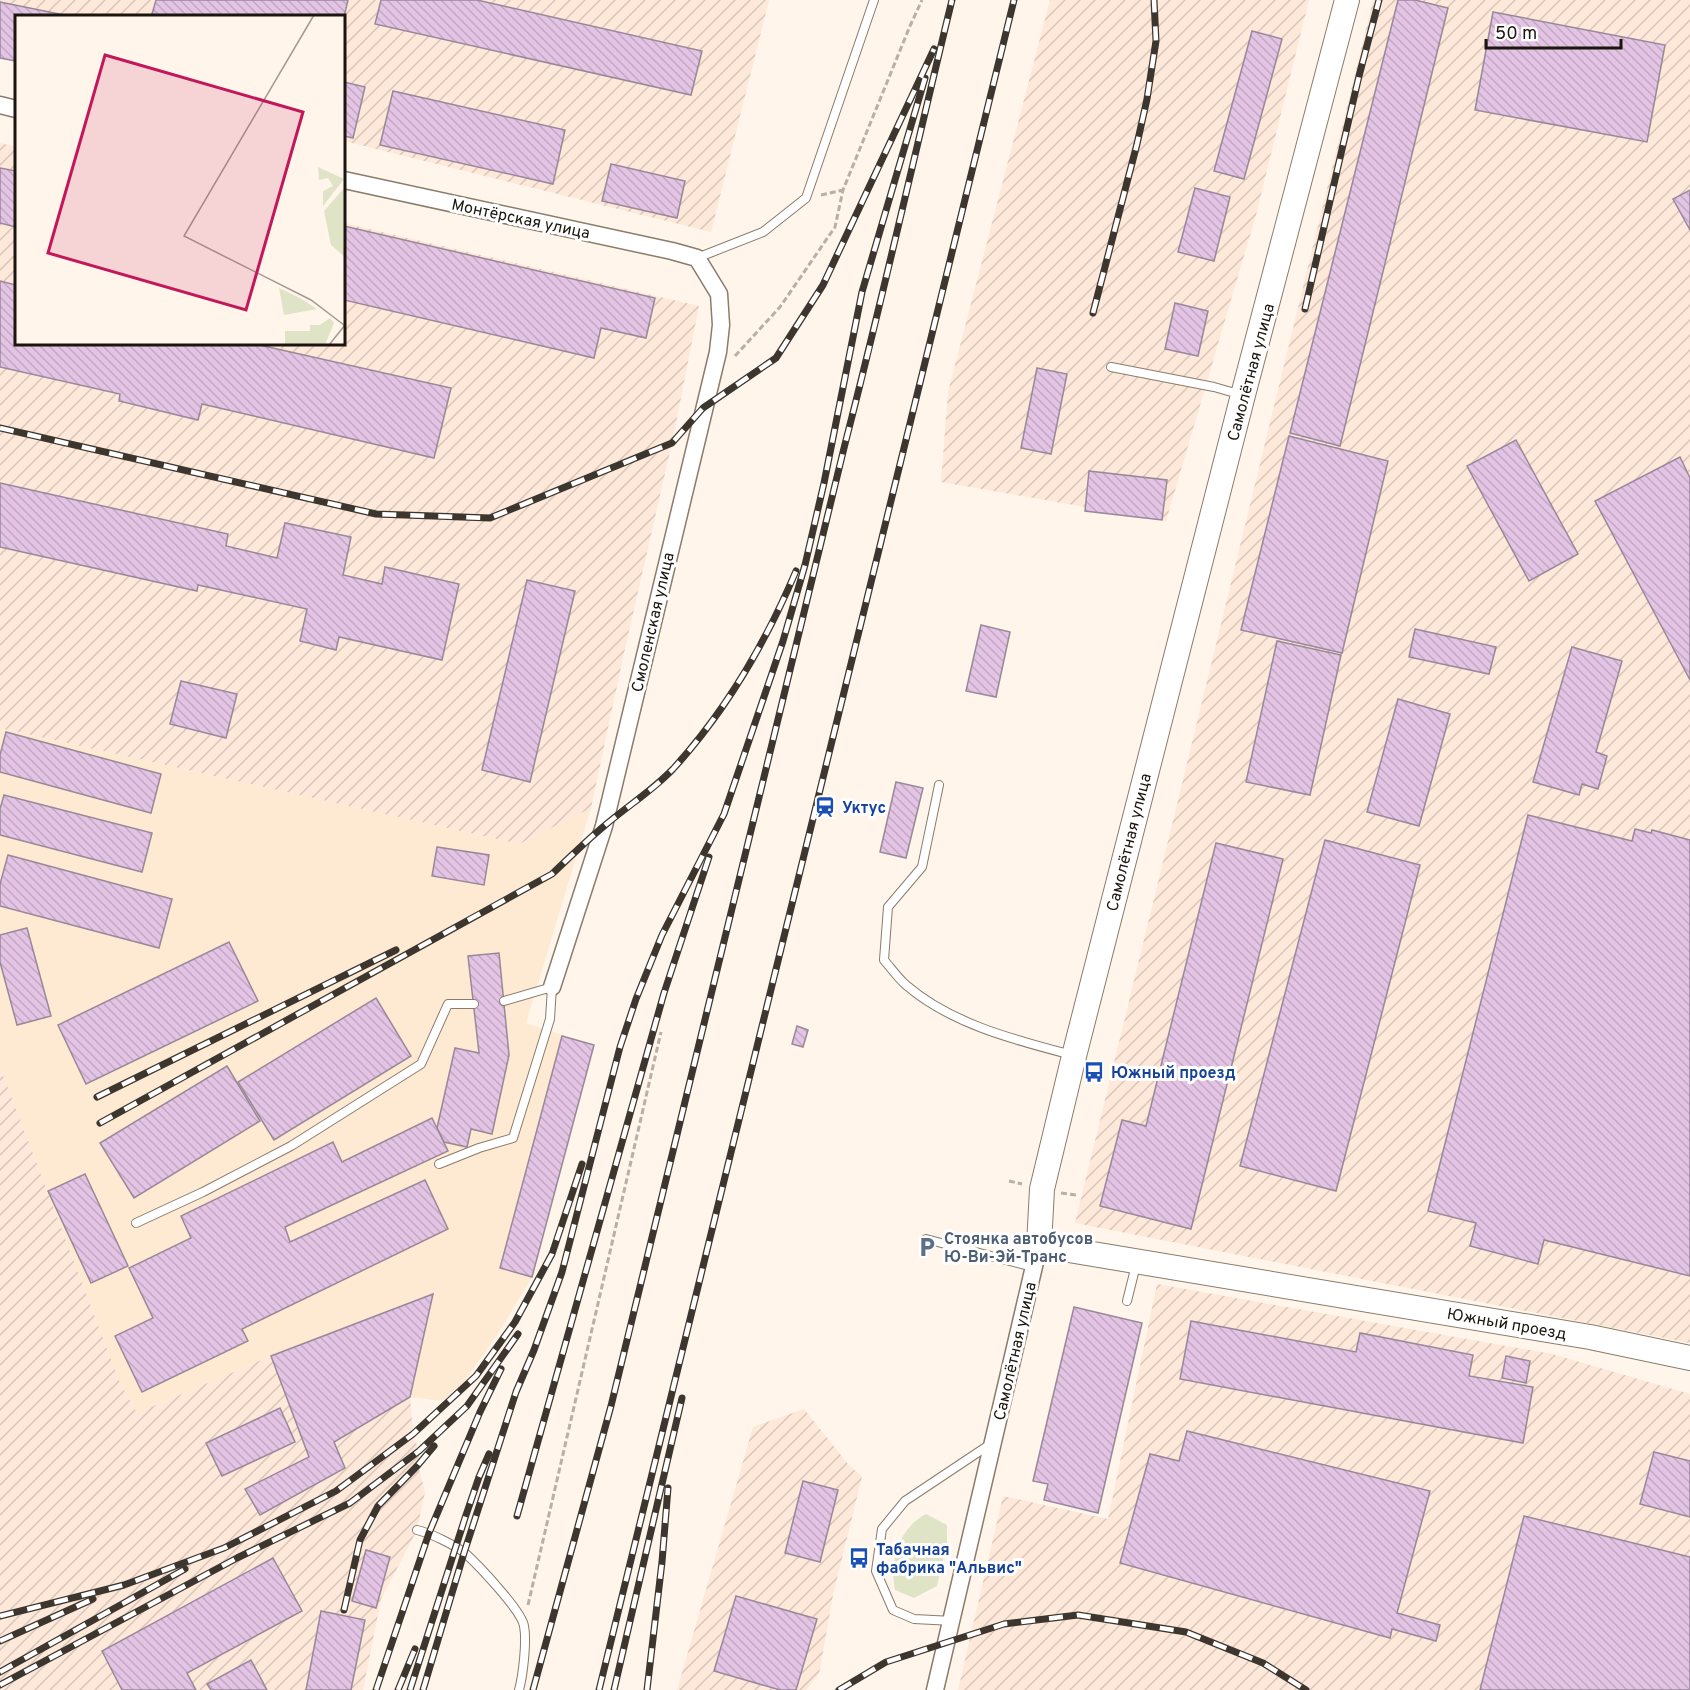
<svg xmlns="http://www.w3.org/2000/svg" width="1690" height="1690" viewBox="0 0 1690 1690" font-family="Overpass,sans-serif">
<defs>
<pattern id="industrial-furrows" width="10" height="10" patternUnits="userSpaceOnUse" patternTransform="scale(1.5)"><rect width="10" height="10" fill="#fee8da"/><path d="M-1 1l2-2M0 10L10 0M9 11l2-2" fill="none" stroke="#d9c6ba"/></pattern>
<pattern id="building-back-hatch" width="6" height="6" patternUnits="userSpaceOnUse" patternTransform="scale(1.5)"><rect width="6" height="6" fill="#e3c4e4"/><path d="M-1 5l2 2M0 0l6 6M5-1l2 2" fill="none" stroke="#c2a8c2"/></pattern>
</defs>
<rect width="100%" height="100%" fill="#fff5ea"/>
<path fill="#feead2" d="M0,728L519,844L591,808L526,1023L594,1045L532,1277L496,1337L463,1383L442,1401L410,1397L433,1294L271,1356L137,1413L120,1383L0,1067Z"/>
<g fill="url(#industrial-furrows)">
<path d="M0,0H769L711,232L344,141V16H16V61L0,58Z"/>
<path d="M1050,0H1309L1256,215L1166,521L941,482L948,392Z"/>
<path d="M1373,0H1690V1343L1075,1223Z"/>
<path d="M0,143L16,147V344H344V223L699,306L672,443L624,653L591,808L519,844L0,728Z"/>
<path d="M0,1067L120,1383L137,1413L271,1356L433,1294L410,1397L413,1434L419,1451L418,1465L425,1492L417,1530L381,1599L363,1690H0Z"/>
<path d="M1157,1284L1552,1354L1690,1394V1690H958L1003,1496L1108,1519Z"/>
<path d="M804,1409L848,1464L862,1477L833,1595L819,1674L806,1690H677L753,1427Z"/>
</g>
<path fill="#e0e4c7" d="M926,1514L947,1525V1542L937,1586L914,1598L895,1590C889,1561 899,1528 926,1514Z"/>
<g fill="url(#building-back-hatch)" stroke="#988898" stroke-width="1.5">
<path d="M156,0H348L344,17L163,16L152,14Z"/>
<path d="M381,0H477L702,51L691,95L375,24Z"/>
<path d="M1398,0H1415L1448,8L1340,446L1290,433Z"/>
<path d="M0,2L69,16H16V61L0,58Z"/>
<path d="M1493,12L1665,45L1647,142L1475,110Z"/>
<path d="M1252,31L1282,39L1244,179L1214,171Z"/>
<path d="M344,82L365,87L353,138L344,136Z"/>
<path d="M393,91L565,130L553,184L380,145Z"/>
<path d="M611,164L685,181L677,218L602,201Z"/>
<path d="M0,168L16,171V227L0,223Z"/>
<path d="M1195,188L1230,197L1214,261L1178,252Z"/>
<path d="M1690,190V230L1673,199Z"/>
<path d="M344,226L655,298L646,338L601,328L594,358L344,300Z"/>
<path d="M0,281L16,285V344H255L451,388L434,458L202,404L198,420L119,401L120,394L0,367Z"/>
<path d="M1175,303L1208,311L1198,356L1165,349Z"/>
<path d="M1037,368L1067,374L1051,454L1021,448Z"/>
<path d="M1289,436L1388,461L1342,653L1241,630Z"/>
<path d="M1516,440L1578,554L1529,581L1467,466Z"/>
<path d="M1680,457L1690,478V680L1595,501Z"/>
<path d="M1089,471L1167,480L1162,520L1085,511Z"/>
<path d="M0,483L228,534L226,546L277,558L285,523L351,537L343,575L382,584L385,567L459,584L442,660L339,637L336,650L300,641L307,609L198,585L197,591L0,547Z"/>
<path d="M527,580L575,591L530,782L482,770Z"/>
<path d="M981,625L1010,632L996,697L966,691Z"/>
<path d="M1415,629L1496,647L1489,674L1409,657Z"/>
<path d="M1277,641L1341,655L1310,795L1246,782Z"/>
<path d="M1572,647L1622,661L1596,752L1607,756L1598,789L1582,784L1579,795L1533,782Z"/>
<path d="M181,681L237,694L226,738L170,724Z"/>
<path d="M1398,699L1450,714L1419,826L1367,812Z"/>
<path d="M6,732L161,774L151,813L0,772V755Z"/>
<path d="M896,782L923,788L906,858L880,852Z"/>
<path d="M4,795L152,833L142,872L0,835V809Z"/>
<path d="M1528,815L1632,841L1635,829L1651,833L1652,830L1690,840V1276L1544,1240L1538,1264L1470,1246L1476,1223L1428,1211Z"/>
<path d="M1325,840L1420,865L1336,1191L1240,1166Z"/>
<path d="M1216,843L1283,859L1191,1229L1100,1206L1122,1120L1146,1126Z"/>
<path d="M437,847L489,855L484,885L432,876Z"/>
<path d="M8,855L172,899L159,948L0,906V884Z"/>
<path d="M27,928L51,1016L17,1025L0,962V935Z"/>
<path d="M229,942L258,1001L86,1084L58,1025Z"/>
<path d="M499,953L509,1055L492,1134L471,1129L467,1147L444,1142L437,1128L455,1048L479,1053L468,956Z"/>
<path d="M376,998L411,1056L274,1140L238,1082Z"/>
<path d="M797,1026L808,1030L803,1047L792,1044Z"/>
<path d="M562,1036L594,1045L532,1277L500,1268Z"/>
<path d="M227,1066L260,1121L134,1198L100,1143Z"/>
<path d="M432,1118L448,1151L285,1227L290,1242L425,1180L448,1229L242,1329L248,1341L142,1392L115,1336L153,1318L129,1268L191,1238L181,1216L333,1142L342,1162Z"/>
<path d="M85,1174L128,1266L91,1283L48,1191Z"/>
<path d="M433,1294L410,1397L334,1442L345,1468L260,1515L245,1489L309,1457L271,1356Z"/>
<path d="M1074,1307L1142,1323L1098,1513L1044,1500L1048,1484L1033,1481Z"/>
<path d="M1191,1321L1356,1352L1360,1333L1473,1355L1469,1376L1533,1387L1523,1443L1180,1379Z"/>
<path d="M1506,1356L1530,1361L1526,1383L1502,1378Z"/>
<path d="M280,1408L295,1442L222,1476L206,1443Z"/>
<path d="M1187,1431L1430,1491L1397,1613L1440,1625L1436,1641L1392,1629L1390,1638L1120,1563L1150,1454L1179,1461Z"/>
<path d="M1654,1452L1690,1461V1517L1640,1504Z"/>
<path d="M803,1481L838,1490L820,1562L785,1553Z"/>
<path d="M1524,1516L1690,1557V1690H1480Z"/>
<path d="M366,1550L390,1557L376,1608L352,1601Z"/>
<path d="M273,1558L302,1611L187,1673L196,1690H122L102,1651Z"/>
<path d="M736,1596L817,1619L796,1690H780L714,1671Z"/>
<path d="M321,1611L365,1620L351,1690H306Z"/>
<path d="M251,1660L267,1690H211L207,1684Z"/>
</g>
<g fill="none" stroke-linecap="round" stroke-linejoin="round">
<g stroke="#8a7c6c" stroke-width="10">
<g id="lane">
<path d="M697,258L763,232L806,198L874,0"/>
<path d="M1111,367L1214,387L1242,395"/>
<path d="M939,785L922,867L888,907L884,960C891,968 898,978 906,985C951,1024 1015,1040 1072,1055"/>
<path d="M439,1164L479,1148L513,1138L550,1019L552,987L504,1001"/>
<path d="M136,1223L203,1192L291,1146L421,1064L448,1004H474"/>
<path d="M926,1239L1033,1267"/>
<path d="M1127,1301L1136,1265"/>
<path d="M417,1530C430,1533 455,1545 466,1554C478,1565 522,1611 524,1626C527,1641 523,1675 519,1690"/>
<path d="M953,1621L914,1619L893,1610L876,1571L882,1529L905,1501L992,1443"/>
</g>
</g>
<g stroke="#8a7c6c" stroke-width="19">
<g id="street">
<path d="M0,105L16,109"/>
<path d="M344,180L672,251L697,258L719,294L721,325L718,352L604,826L552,987"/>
<path d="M935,1690L1039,1245"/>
</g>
</g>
<g stroke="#8a7c6c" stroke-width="26">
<path id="secondary" d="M1347,0L1243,395L1074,1056L1042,1189L1039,1245L1590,1337L1690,1358"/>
</g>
<g stroke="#b8afa6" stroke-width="3" stroke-dasharray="6 3" stroke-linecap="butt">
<path d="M821,195L843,190"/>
<path d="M735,356L780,307L835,227L843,190L910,26L922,0"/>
<path d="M1009,1181L1022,1184"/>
<path d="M1061,1193L1076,1195"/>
<path d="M528,1605L661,1032"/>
</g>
<use href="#lane" stroke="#fff" stroke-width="8"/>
<use href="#street" stroke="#fff" stroke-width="16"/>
<use href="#secondary" stroke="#fff" stroke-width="24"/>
<g stroke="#3c362e" stroke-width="7">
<g id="rail">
<path d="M1305,309L1359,76L1379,0"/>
<path d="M1093,313L1137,144L1147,99L1156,41L1154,0"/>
<path d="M0,428L376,514L490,518L672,443L703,408L776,358L823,285L934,49"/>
<path d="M97,1097L396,950"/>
<path d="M100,1123L552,874C569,858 585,842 603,827C626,807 652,791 673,769C725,712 766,642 796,571"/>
<path d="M517,1516L664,993L709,857"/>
<path d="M344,1610L360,1540L378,1506L418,1465L434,1446"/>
<path d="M0,1616L124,1585L224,1548L336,1491L413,1434L476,1376L515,1322L552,1254L582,1164"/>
<path d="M0,1641L93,1599"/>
<path d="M0,1672L185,1569"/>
<path d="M0,1685L237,1558L350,1503L419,1451L467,1406L518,1334"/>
<path d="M376,1690L429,1533L480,1412L501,1369"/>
<path d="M398,1690L415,1649"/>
<path d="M410,1690L465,1518L479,1477L489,1454"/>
<path d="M423,1690L464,1553L516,1392L534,1350L562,1272L620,1047L636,999L662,935L724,814L783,641L805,565L824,483L862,292L925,78"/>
<path d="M533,1690L611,1406L845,444C883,297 916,148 952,0"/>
<path d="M599,1690L1014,0"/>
<path d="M614,1690L682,1398"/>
<path d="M647,1690L662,1562L668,1488"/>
<path d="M839,1690L886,1662L1004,1624L1078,1615L1186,1632L1263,1663L1306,1690"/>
</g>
</g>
<use href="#rail" stroke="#fff" stroke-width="4.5" stroke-dasharray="14" stroke-linecap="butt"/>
</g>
<defs>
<g id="station-bare" transform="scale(1.62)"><path d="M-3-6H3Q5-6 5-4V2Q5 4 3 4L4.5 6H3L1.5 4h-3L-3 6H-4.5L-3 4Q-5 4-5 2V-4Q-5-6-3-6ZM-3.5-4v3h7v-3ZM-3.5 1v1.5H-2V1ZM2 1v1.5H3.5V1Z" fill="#1a4fb4" stroke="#fff" stroke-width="2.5" paint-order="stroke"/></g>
<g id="bus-bare" transform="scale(1.62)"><path d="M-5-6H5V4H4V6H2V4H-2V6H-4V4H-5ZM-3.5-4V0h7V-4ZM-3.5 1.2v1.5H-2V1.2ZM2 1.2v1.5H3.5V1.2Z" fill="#1a4fb4" stroke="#fff" stroke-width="2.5" paint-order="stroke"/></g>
<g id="parking-bare" transform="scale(1.62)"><path d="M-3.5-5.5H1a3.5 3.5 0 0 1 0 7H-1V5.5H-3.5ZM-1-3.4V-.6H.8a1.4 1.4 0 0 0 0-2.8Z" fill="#5c6f8a" stroke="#fff" stroke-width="2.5" paint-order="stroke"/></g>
</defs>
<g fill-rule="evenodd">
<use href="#station-bare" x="825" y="807"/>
<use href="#bus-bare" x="1094" y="1072"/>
<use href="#parking-bare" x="927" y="1247"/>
<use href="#bus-bare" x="859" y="1558"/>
</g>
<g text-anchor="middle" stroke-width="6" stroke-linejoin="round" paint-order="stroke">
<g font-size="16" fill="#1a150e" stroke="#fff">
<text transform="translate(521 218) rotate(12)" y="6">Монтёрская улица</text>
<text transform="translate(1250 372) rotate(-75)" y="6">Самолётная улица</text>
<text transform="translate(652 622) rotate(-77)" y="6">Смоленская улица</text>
<text transform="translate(1128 842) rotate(-76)" y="6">Самолётная улица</text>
<text transform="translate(1507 1323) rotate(10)" y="6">Южный проезд</text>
<text transform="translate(1014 1351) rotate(-77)" y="6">Самолётная улица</text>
</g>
<g font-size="16" font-weight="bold" fill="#164399" stroke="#fff" text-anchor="start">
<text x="842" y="813">Уктус</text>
<text x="1111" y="1078">Южный проезд</text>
<text x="876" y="1555">Табачная<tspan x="876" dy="18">фабрика "Альвис"</tspan></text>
</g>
<g font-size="16" font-weight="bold" fill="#4e5e75" stroke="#fff" text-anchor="start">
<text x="944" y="1244">Стоянка автобусов<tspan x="944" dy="18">Ю-Ви-Эй-Транс</tspan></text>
</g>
</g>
<g transform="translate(15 15)">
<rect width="330" height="330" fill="#fff5ea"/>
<path d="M264,273L285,283L302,294L269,300ZM315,303L319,308L310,330H270V316H295V310H305Z" fill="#e0e4c7"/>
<path d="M303,152L329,164L308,191V176L318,171L313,163L304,165ZM330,172V242L316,230L309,196Z" fill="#e0e4c7"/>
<path fill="none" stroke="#a39b92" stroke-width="1.5" d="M299,0L169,221L296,285L329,310M314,330L330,310"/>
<path fill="#c2185b" fill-opacity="0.15" stroke="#c2185b" stroke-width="3" d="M90,40L288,97L231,295L33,238Z"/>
<rect width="330" height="330" fill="none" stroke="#1a150e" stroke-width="3"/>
</g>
<path d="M1486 39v9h135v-9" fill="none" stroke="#1a150e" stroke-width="3"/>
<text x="1495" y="39" font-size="18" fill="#1a150e" stroke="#ffffff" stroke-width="4.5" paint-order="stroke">50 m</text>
</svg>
